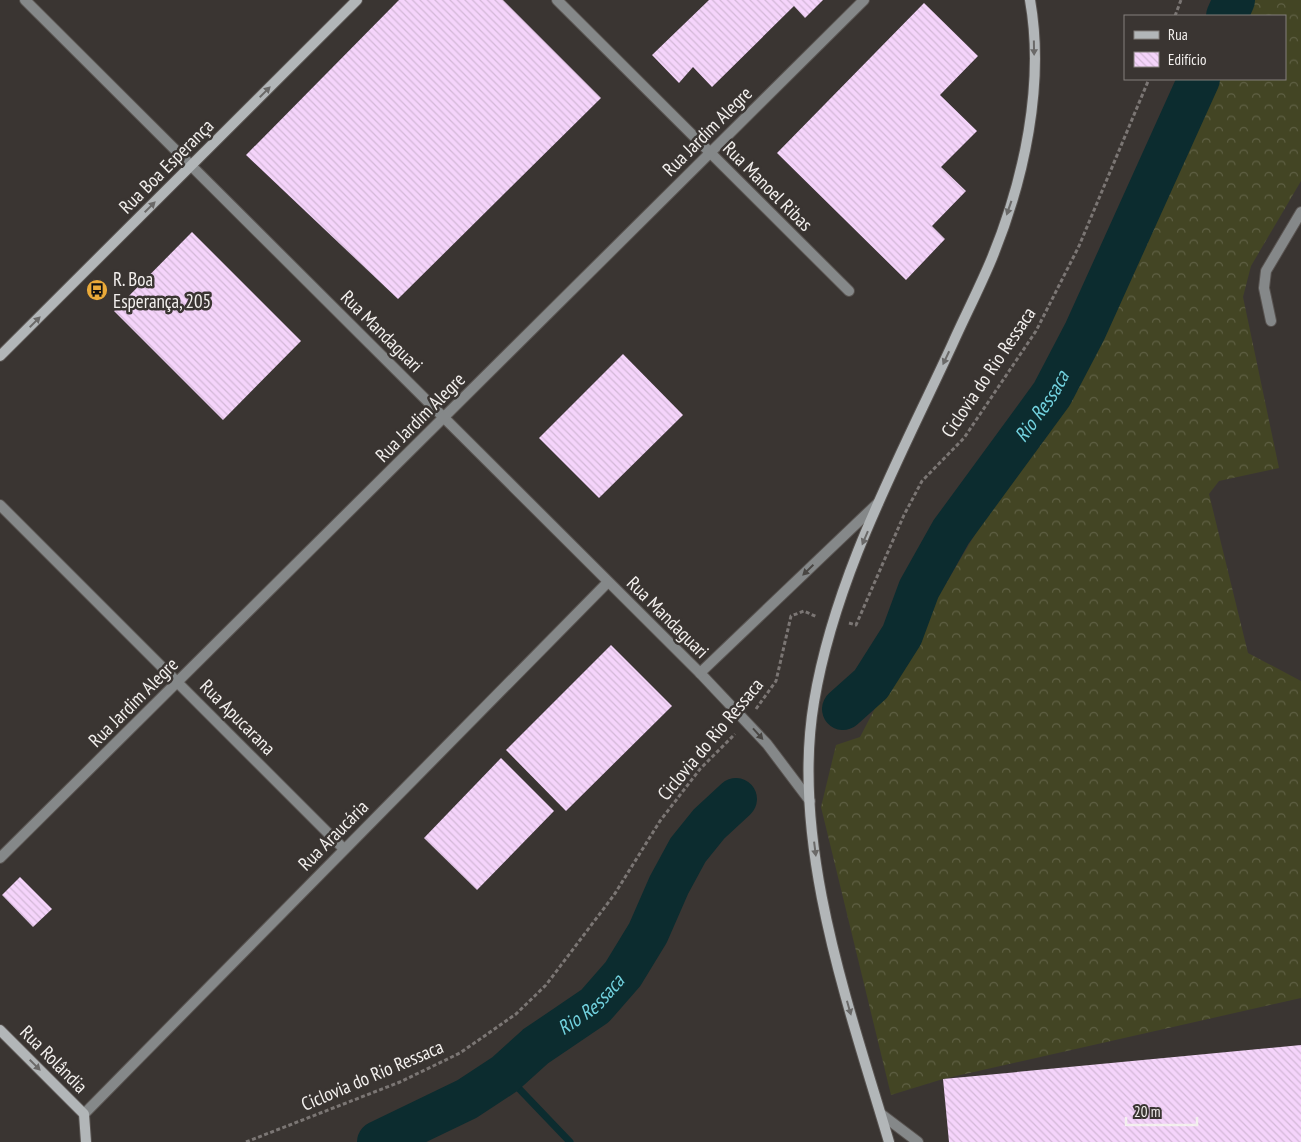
<svg xmlns="http://www.w3.org/2000/svg" width="1301" height="1142" viewBox="0 0 1301 1142" font-family="'PT Sans Narrow',sans-serif">
<defs>
<pattern id="forest-crowns" width="20" height="18" patternUnits="userSpaceOnUse" patternTransform="scale(1.25)"><rect width="20" height="18" fill="#434524"/><path d="M2 6a3 3 0 1 1 6 0M12 15a3 3 0 1 1 6 0" fill="none" stroke="#5f6044"/></pattern>
<pattern id="building-back-hatch" width="6" height="6" patternUnits="userSpaceOnUse" patternTransform="scale(1.25)"><rect width="6" height="6" fill="#f5d4fb"/><path d="M-1 5l2 2M0 0l6 6M5-1l2 2" fill="none" stroke="#d3b8d7"/></pattern>
</defs>
<rect width="100%" height="100%" fill="#3a3532"/>
<path fill="url(#forest-crowns)" d="M1247,0H1301V181L1251,266L1243,297L1279,468L1219,481L1209,494L1248,653L1301,681V998L943,1079L891,1095L821,807L836,745L860,737L895,670L1016,465L1087,359L1212,79H1285V16H1239Z"/>
<g fill="none" stroke-linecap="round" stroke-linejoin="round">
<path stroke="#0c2c2f" stroke-width="7" d="M505,1074L570,1142"/>
<g stroke="#0c2c2f" stroke-width="42">
<path d="M1227,16L1234,0"/>
<path id="s1" d="M843,709L871,684L902,635L919,589L951,532L1052,394L1085,331L1199,79"/>
<path id="s2" d="M378,1142L467,1099L505,1074L536,1046L595,1006L623,974L648,933L669,885L688,850L709,824L736,799"/>
</g>
</g>
<g fill="url(#building-back-hatch)">
<path d="M399,0H503L601,98L398,299L246,155Z"/>
<path d="M709,0H823L805,18L794,6L712,87L693,67L679,83L652,55Z"/>
<path d="M924,3L978,56L940,95L977,131L941,167L966,191L932,226L945,239L906,280L777,153Z"/>
<path d="M192,232L301,341L223,420L114,311Z"/>
<path d="M623,354L683,415L599,498L539,438Z"/>
<path d="M611,645L672,706L566,811L506,750Z"/>
<path d="M501,758L554,811L477,890L424,838Z"/>
<path d="M20,877L52,909L33,927L2,895Z"/>
<path d="M1301,1045V1142H949L943,1079Z"/>
</g>
<g fill="none" stroke-linecap="round" stroke-linejoin="round">
<g stroke="#585350" stroke-width="12">
<g id="lane">
<path d="M1271,321L1264,288L1266,271L1301,212"/>
<path d="M881,1114L918,1142"/>
</g>
</g>
<g stroke="#585350" stroke-width="12">
<g id="street">
<path d="M25,0L700,673L767,744L810,801"/>
<path d="M557,0L849,291"/>
<path d="M0,505L344,849"/>
<path d="M700,673L878,503"/>
<path d="M0,858L864,0"/>
<path d="M84,1114L608,582"/>
</g>
</g>
<g stroke="#585350" stroke-width="12">
<g id="secondary">
<path d="M0,356L357,0"/>
<path d="M0,1030L84,1114L86,1142"/>
<path d="M889,1142C849,1007 790,844 814,702C835,576 899,460 952,345C965,316 980,287 992,258C1024,180 1045,84 1030,0"/>
</g>
</g>
<g stroke="#7b7674" stroke-width="3" stroke-dasharray="4 2.5" stroke-linecap="butt">
<path d="M1175,16L1181,0"/>
<path d="M849,623L856,625L904,515L922,481L964,438L1036,331L1079,246L1149,79"/>
<path d="M756,709L776,681L791,616L804,611L817,617"/>
<path d="M246,1142L400,1082L460,1053L516,1014L546,985L614,895L660,821L700,769L735,734"/>
</g>
<use href="#lane" stroke="#858889" stroke-width="10"/>
<use href="#street" stroke="#858889" stroke-width="10"/>
<use href="#secondary" stroke="#b2b6b8" stroke-width="10"/>
</g>
<defs><path id="oneway-solid" d="M-6-.8H1V-3.2L6.5 0L1 3.2V.8H-6Z" transform="scale(1.25)"/></defs>
<g fill="#6a6968">
<use href="#oneway-solid" transform="translate(1034 48) rotate(89)"/>
<use href="#oneway-solid" transform="translate(265 92) rotate(-45)"/>
<use href="#oneway-solid" transform="translate(150 207) rotate(-45)"/>
<use href="#oneway-solid" transform="translate(1009 208) rotate(109)"/>
<use href="#oneway-solid" transform="translate(35 322) rotate(-45)"/>
<use href="#oneway-solid" transform="translate(946 358) rotate(115)"/>
<use href="#oneway-solid" transform="translate(865 538) rotate(113)"/>
<use href="#oneway-solid" transform="translate(815 849) rotate(83)"/>
<use href="#oneway-solid" transform="translate(849 1008) rotate(74)"/>
<use href="#oneway-solid" transform="translate(35 1065) rotate(45)"/>
</g>
<g fill="#494643">
<use href="#oneway-solid" transform="translate(808 570) rotate(136)"/>
<use href="#oneway-solid" transform="translate(758 734) rotate(48)"/>
</g>
<defs>
<g id="bus-disc" transform="scale(1.125)"><circle r="9.5" fill="#eaaa39" stroke="#3a3532"/><path d="M-5-6H5V4H4V6H2V4H-2V6H-4V4H-5ZM-3.5-4V0h7V-4ZM-3.5 1.2v1.5H-2V1.2ZM2 1.2v1.5H3.5V1.2Z" fill="#111"/></g>
</defs>
<g fill-rule="evenodd">
<use href="#bus-disc" x="97" y="290"/>
</g>
<g text-anchor="middle" stroke-width="5" stroke-linejoin="round" paint-order="stroke">
<g font-size="19" fill="#f3f0ee" stroke="#3a3532">
<text transform="translate(707 131) rotate(-45)" y="7">Rua Jardim Alegre</text>
<text transform="translate(166 166) rotate(-45)" y="7">Rua Boa Esperança</text>
<text transform="translate(768 186) rotate(45)" y="7">Rua Manoel Ribas</text>
<text transform="translate(382 331) rotate(45)" y="7">Rua Mandaguari</text>
<text transform="translate(988 372) rotate(-56)" y="7">Ciclovia do Rio Ressaca</text>
<text transform="translate(420 417) rotate(-45)" y="7">Rua Jardim Alegre</text>
<text transform="translate(668 617) rotate(45)" y="7">Rua Mandaguari</text>
<text transform="translate(133 702) rotate(-45)" y="7">Rua Jardim Alegre</text>
<text transform="translate(238 717) rotate(45)" y="7">Rua Apucarana</text>
<text transform="translate(710 739) rotate(-50)" y="7">Ciclovia do Rio Ressaca</text>
<text transform="translate(333 835) rotate(-45)" y="7">Rua Araucária</text>
<text transform="translate(54 1059) rotate(45)" y="7">Rua Rolândia</text>
<text transform="translate(372 1075) rotate(-23)" y="7">Ciclovia do Rio Ressaca</text>
</g>
<g font-size="19" fill="#f3f0ee" stroke="#3a3532" text-anchor="start">
<text x="113" y="286">R. Boa<tspan x="113" dy="22">Esperança, 205</tspan></text>
</g>
<g font-size="20" font-style="italic" fill="#72d2df" stroke="#3a3532">
<text dy="7" stroke="none"><textPath href="#s1" startOffset="365">Rio Ressaca</textPath></text>
<text dy="7" stroke="none"><textPath href="#s2" startOffset="255">Rio Ressaca</textPath></text>
</g>
</g>
<rect x="1124" y="15" width="162" height="65" fill="#3a3532" stroke="#84807d"/>
<rect x="1134" y="31" width="25" height="8" fill="#b2b6b8" stroke="#84807d"/>
<text x="1168" y="40" font-size="15" fill="#f3f0ee">Rua</text>
<rect x="1134" y="52" width="25" height="15" fill="url(#building-back-hatch)" stroke="#84807d"/>
<text x="1168" y="65" font-size="15" fill="#f3f0ee">Edifício</text>
<path d="M1126 1117v8h71v-8" fill="none" stroke="#f3f0ee" stroke-width="2.5"/>
<text x="1134" y="1117" font-size="15" fill="#f3f0ee" stroke="#3a3532" stroke-width="4" paint-order="stroke">20 m</text>
</svg>
